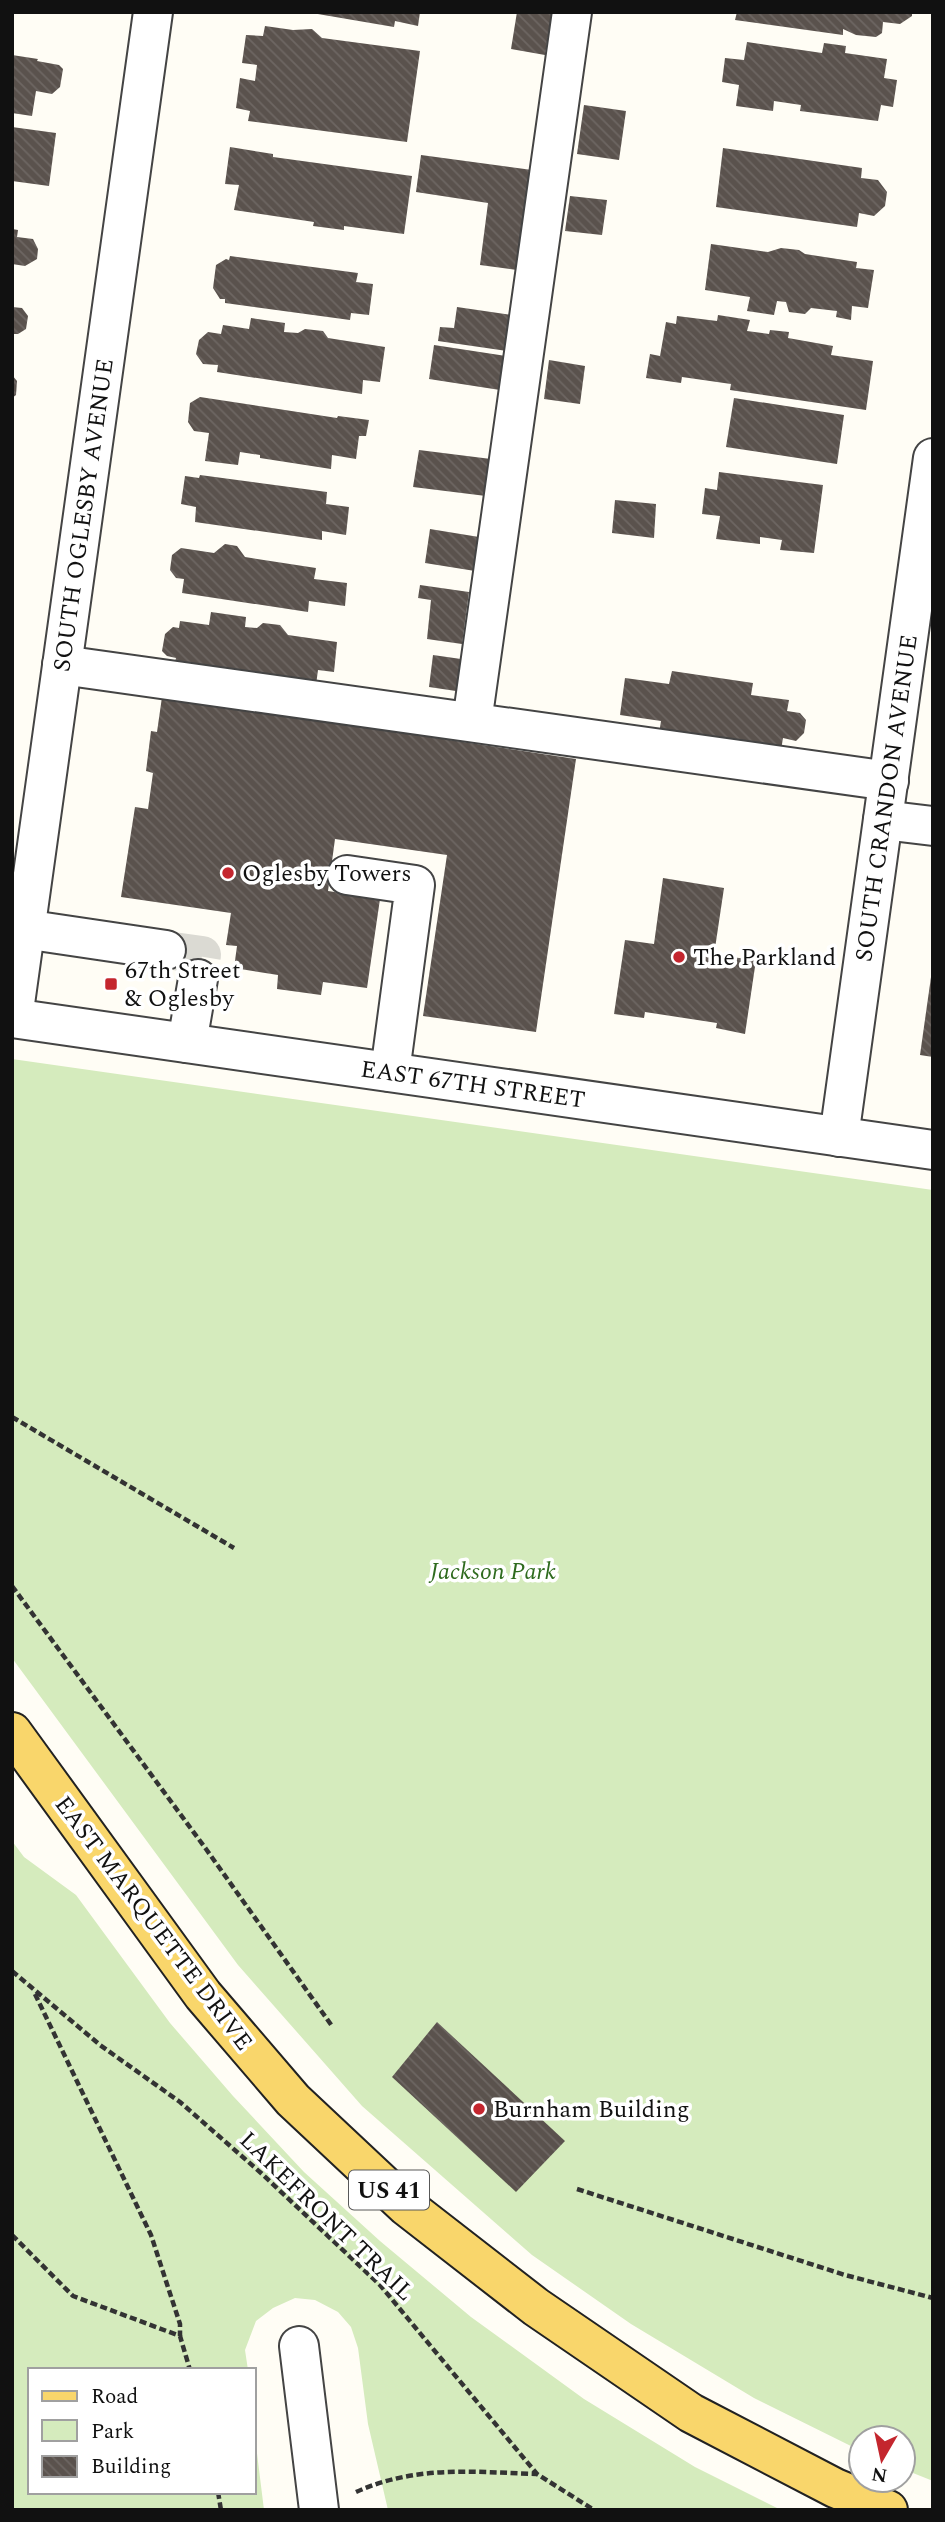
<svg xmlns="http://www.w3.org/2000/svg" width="945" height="2522" viewBox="0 0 945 2522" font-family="Spectral,serif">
<defs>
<pattern id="building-back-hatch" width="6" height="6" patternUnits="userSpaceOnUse" patternTransform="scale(1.75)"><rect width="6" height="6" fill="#5a524d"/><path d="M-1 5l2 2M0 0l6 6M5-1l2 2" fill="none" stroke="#6d6662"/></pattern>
</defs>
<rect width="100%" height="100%" fill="#fffdf5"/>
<g fill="#d5ebbd">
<path d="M12,1059L933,1190V2481L903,2469V2438H861V2451L754,2398L631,2324L532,2255L362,2106L238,1965L12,1658Z"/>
<path d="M12,1841L24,1857L76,1895L170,2023L233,2096L304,2172L380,2241L471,2317L584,2399L695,2467L781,2510H388L368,2424L358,2348L351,2327L338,2312L315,2300L295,2298L273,2308L256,2321L245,2350L248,2370H30V2492H254V2429L264,2510H12Z"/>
</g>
<g fill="url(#building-back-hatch)">
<path d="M306,12H420L418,26L395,21L394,27Z"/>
<path d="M517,12H552L545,55L511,49Z"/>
<path d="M737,12H912V16L900,24L883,22L882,33L876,37L856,35L843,29V35L735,20Z"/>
<path d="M265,26L293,30L312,29L322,38L420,51L407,142L248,121L250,111L236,108L240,78L255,81L257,65L242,63L246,35L263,36Z"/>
<path d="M747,42L822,53L824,43L846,46L845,53L887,59L884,78L897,80L893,107L881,105L878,121L800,111L801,105L774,101L773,111L736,106L739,85L722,82L725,58L744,60Z"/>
<path d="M12,55L38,59L37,61L59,65L63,69L60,87L52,94L36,91L32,116L12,113Z"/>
<path d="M584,105L626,111L619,160L577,154Z"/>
<path d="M12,127L56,133L49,186L12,181Z"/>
<path d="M230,147L273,154V157L412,176L404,234L344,226V230L313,226L314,222L234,210L239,185L225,184Z"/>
<path d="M723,148L862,168L861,178L878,180L887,192L885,206L874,216L859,213L857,227L716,207Z"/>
<path d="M421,155L532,170L517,270L480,265L488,203L416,192Z"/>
<path d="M570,196L607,200L602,235L565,231Z"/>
<path d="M12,229L18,230L17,237L33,239L38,249L37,259L25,266L12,264Z"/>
<path d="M711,244L768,252L781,248L799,250L805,254L857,262L856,268L874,270L868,308L852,306L851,320L836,317L837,311L811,308L805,314L789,312L786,302L777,301L774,315L747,311L750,297L705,290Z"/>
<path d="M230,256L358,273L356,282L373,284L369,315L351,313L350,320L225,303V299H220L213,288L216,265L226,259L229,260Z"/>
<path d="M12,307L22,308L28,316L26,329L18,334H12Z"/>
<path d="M457,307L512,315L507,351L438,341L440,327L454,328Z"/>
<path d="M718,315L750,320L747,331L769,334L770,330L789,332L788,338L833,346L831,355L873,361L866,410L730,390L731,384L682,377L681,383L646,378L650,354L660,356L666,322L676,324L677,316L717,321Z"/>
<path d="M251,318L285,323L284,332L298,333L305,329L323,331L328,338L385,347L380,382L363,380L362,394L217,372L218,365L203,364L196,354L199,340L208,332L221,334L223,325L249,329Z"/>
<path d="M434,345L506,356L500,390L429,379Z"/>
<path d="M549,360L585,366L580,404L544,399Z"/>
<path d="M12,375L17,381L16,395L12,398Z"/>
<path d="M200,397L337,418L338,416L369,420L366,436H359L356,459L332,455L331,469L260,458V455L240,452L238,465L205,461L209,433L194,431L188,422L190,403Z"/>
<path d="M734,398L844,415L837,464L726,447Z"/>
<path d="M419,450L491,459L486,496L413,487Z"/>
<path d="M719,472L823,485L814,553L780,550L782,540L760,537V544L716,539L720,516L702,514L705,488L717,490Z"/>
<path d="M200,475L327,492L326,504L349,507L346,535L322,531V540L195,522L196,507L181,504L185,476L199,478Z"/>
<path d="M615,500L656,504L654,538L612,533Z"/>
<path d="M430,529L479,537L475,571L425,563Z"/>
<path d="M225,544L237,546L245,557L316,568L314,579L347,583L345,606L309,601L308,612L182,593L184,579L176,578L170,570L172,555L181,548L214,553Z"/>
<path d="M420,585L469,592L462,644L427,639L431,600L418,598Z"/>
<path d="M211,612L246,617L245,627L257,628L263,623L280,625L288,635L337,642L334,672L318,670L316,685L174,666L176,658L167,656L162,651L165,634L173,627L179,628L180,621L209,625Z"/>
<path d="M433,655L461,659L456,691L429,687Z"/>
<path d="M672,671L753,683L751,695L789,700L787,711L800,713L806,720L804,733L796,741L783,738L781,750L659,734L661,721L620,715L625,678L669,684Z"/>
<path d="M162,697L576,759L536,1032L423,1016L447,855L335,839L328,891L380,899L367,988L323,982L321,995L277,989L278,975L234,968L237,946L226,945L231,913L121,897L135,807L148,809L153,773L146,771L151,731L157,732Z"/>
<path d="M663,878L724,888L714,955L756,960L745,1034L716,1028L717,1023L645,1012L644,1018L614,1014L625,940L654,944Z"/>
<path d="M931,977H933V1057L920,1055Z"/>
<path d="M437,2022L565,2141L516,2192L392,2077Z"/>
</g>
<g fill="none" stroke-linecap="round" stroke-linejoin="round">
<path stroke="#dbdad3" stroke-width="38" stroke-dasharray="38 19" stroke-linecap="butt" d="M166,950L202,955L198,979"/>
<g stroke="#444" stroke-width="42">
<g id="minor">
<path d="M62,665L889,781"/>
<path d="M472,722L572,12"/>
<path d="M883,820L933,826"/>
<path d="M347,875L415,885L390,1072"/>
<path d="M24,929L166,950"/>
<path d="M12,1018L933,1150"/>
<path d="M13,1018L153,12"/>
<path d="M187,1043L198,979"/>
<path d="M839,1137L933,458"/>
<path d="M299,2346L319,2510"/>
</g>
</g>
<g stroke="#222" stroke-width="42">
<path id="major" d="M12,1732L203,1995L293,2100L406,2206L536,2307L691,2413L835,2488L888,2510"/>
</g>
<g stroke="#333" stroke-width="4.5" stroke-dasharray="7 3.5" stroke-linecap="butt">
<path d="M12,1417L234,1548"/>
<path d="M12,1586L206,1849L332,2026"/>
<path d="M12,1971L100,2045L180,2102L261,2173L380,2285L537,2474L594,2510"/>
<path d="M35,1994L151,2235L180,2324V2336"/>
<path d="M577,2189L845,2275L933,2298"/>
<path d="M12,2235L73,2296L180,2336L190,2370"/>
<path d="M218,2492L221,2510"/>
<path d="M356,2492C416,2465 473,2472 536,2474"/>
</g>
<use href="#minor" stroke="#fff" stroke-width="38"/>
<use href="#major" stroke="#f9d66b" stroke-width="38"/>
</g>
<g fill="#c4262e" stroke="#fff" stroke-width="2.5">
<circle cx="228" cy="873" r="7"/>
<circle cx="679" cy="957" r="7"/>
<rect x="104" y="977" width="14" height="14" rx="3.5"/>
<circle cx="479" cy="2109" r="7"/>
</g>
<g text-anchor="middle" stroke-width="7" stroke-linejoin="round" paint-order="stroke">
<rect fill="#fff" stroke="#585858" stroke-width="2" x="349" y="2170.5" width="80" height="39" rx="5"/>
<g font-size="23" font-weight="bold" fill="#111">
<text x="389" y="2198">US 41</text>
</g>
<g font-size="24" fill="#111" stroke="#fff">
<text transform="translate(83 515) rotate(-82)" y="8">SOUTH OGLESBY AVENUE</text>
<text transform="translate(886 798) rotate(-82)" y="8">SOUTH CRANDON AVENUE</text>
<text transform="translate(473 1084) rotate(8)" y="8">EAST 67TH STREET</text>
<text transform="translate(154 1923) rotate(53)" y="8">EAST MARQUETTE DRIVE</text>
<text transform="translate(327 2216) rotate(44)" y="8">LAKEFRONT TRAIL</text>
</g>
<g font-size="24" fill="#111" stroke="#fff" text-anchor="start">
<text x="242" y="881">Oglesby Towers</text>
<text x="693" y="965">The Parkland</text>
<text x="125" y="978">67th Street<tspan x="125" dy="28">&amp; Oglesby</tspan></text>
<text x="493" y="2117">Burnham Building</text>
</g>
<g font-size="24" font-style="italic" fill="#2f6b1f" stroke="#fff">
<text x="493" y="1579">Jackson Park</text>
</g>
</g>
<rect width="945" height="2522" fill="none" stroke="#111111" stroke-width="28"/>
<rect x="28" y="2368" width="228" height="126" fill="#ffffff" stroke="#a0a0a0" stroke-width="2"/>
<rect x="42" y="2391" width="35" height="10" fill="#f9d66b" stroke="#a0a0a0" stroke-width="2"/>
<text x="91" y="2403" font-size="21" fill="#111111">Road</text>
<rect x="42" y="2420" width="35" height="21" fill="#d5ebbd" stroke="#a0a0a0" stroke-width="2"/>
<text x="91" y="2438" font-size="21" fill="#111111">Park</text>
<rect x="42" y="2456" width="35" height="21" fill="url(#building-back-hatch)" stroke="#a0a0a0" stroke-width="2"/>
<text x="91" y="2473" font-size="21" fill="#111111">Building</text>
<g transform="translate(882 2459) rotate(189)"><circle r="33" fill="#ffffff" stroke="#a0a0a0" stroke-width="2"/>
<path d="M0-5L12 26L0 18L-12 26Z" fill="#c4262e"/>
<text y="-10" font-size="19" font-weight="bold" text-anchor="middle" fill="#111111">N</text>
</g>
</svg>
